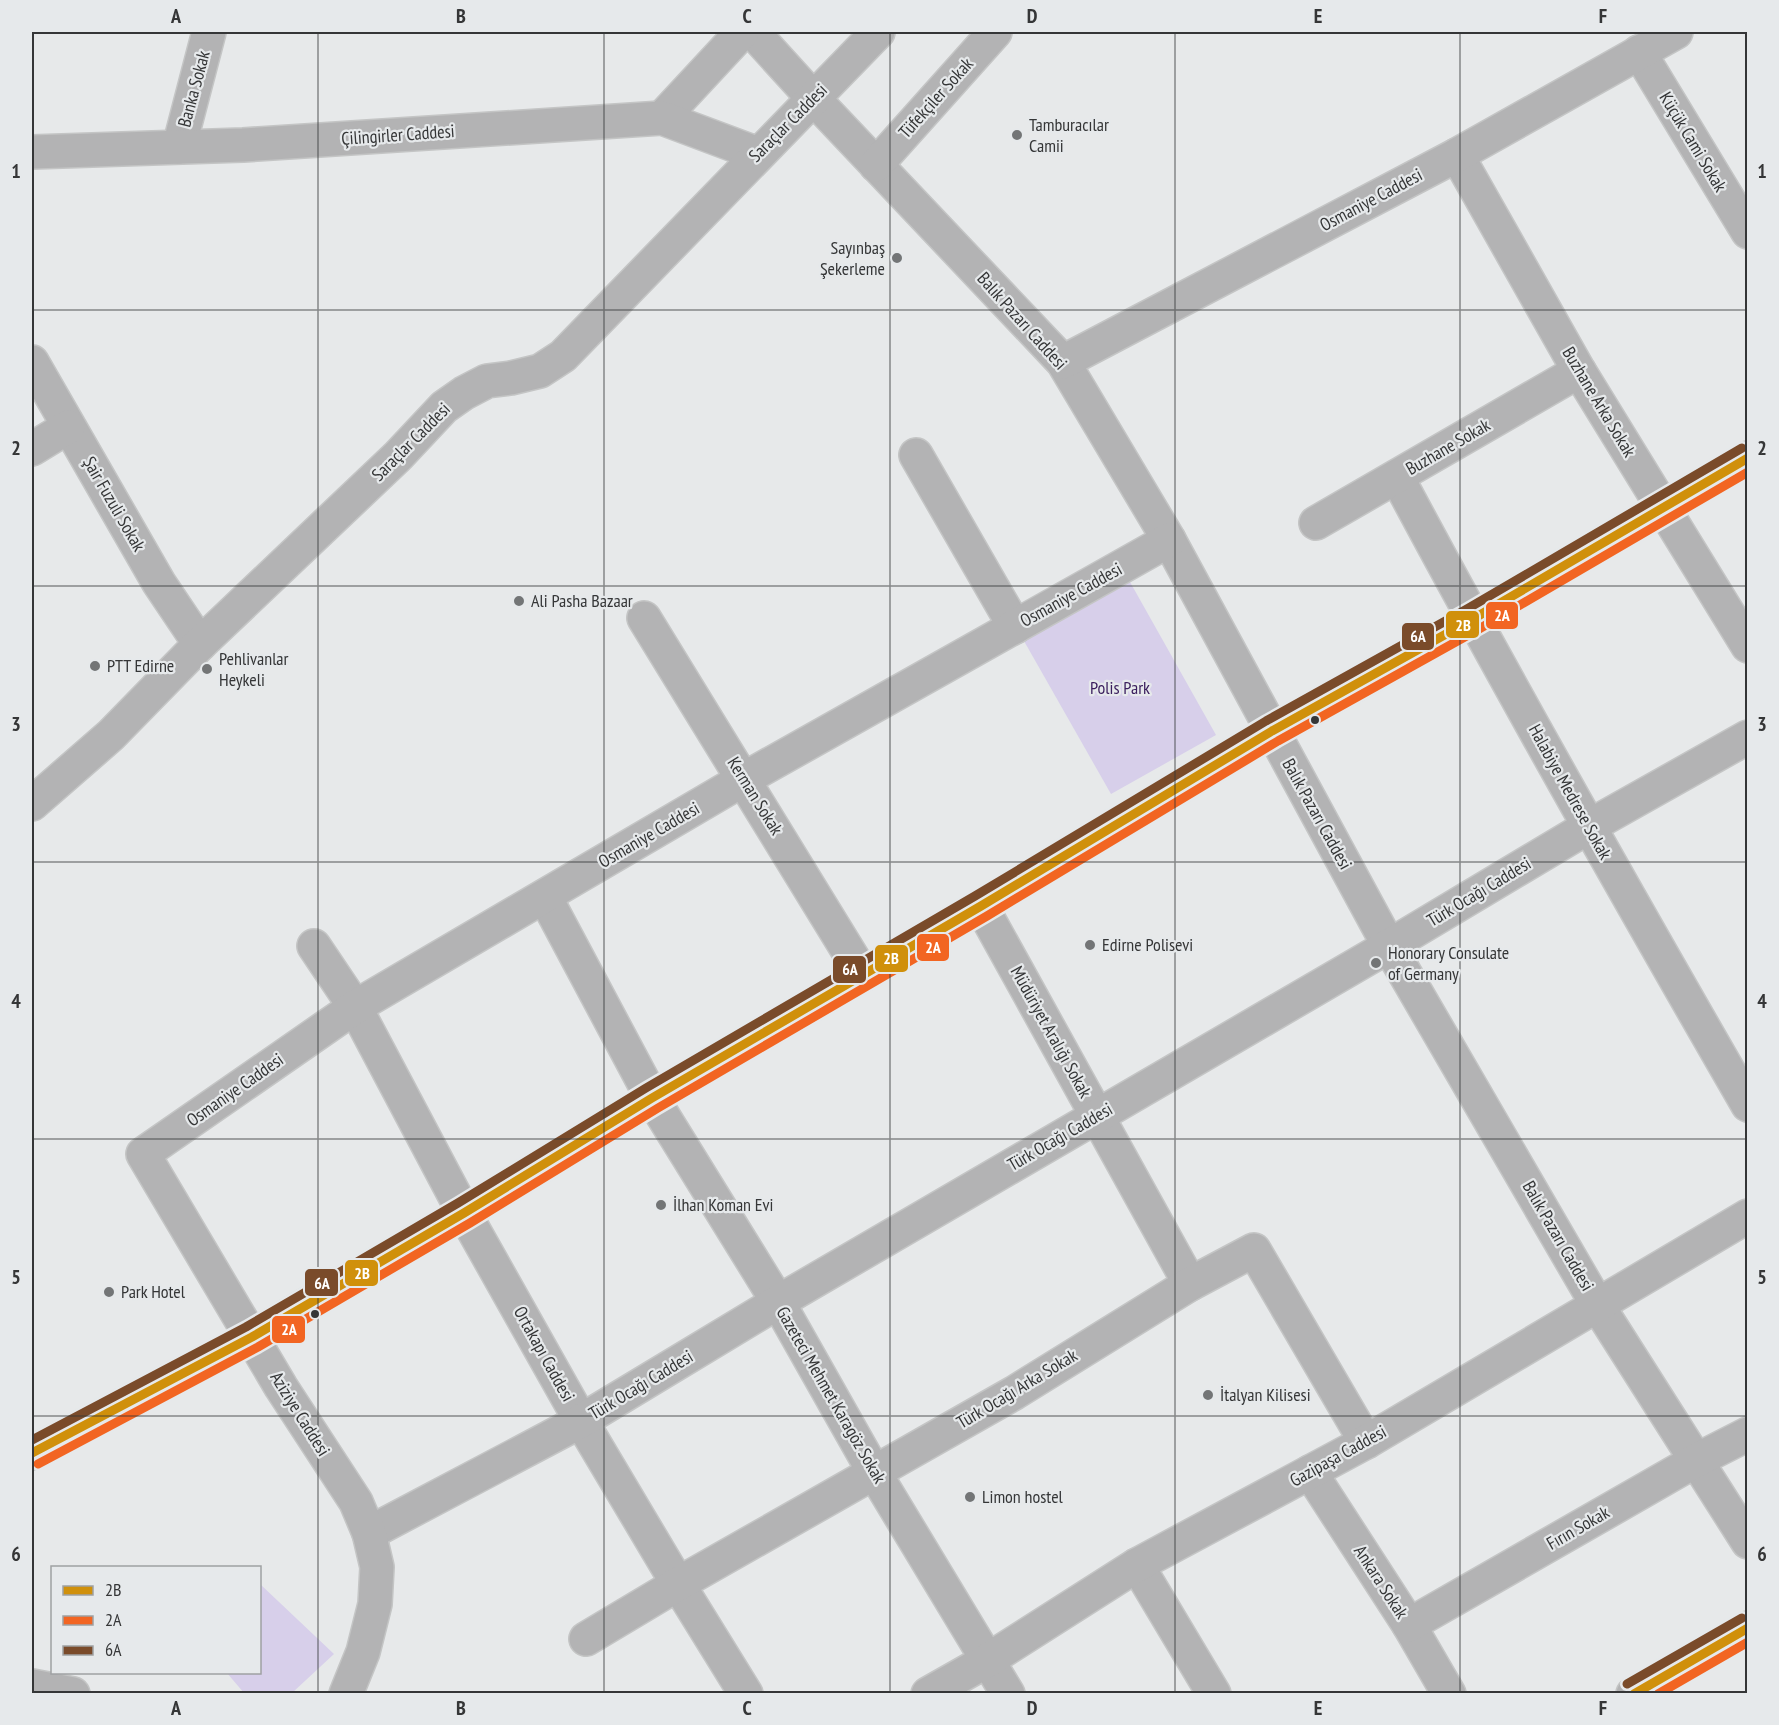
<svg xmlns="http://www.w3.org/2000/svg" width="1779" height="1725" viewBox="0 0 1779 1725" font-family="'PT Sans Narrow',sans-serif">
<rect width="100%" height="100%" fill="#e7e9ea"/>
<g fill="#d7cfea">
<path d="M1130,582L1216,735L1111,794L1024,641Z"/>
<path d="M260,1584L334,1654L292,1693H244L227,1673L260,1672Z"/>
</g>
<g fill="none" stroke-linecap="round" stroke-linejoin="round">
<g stroke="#c4c5c5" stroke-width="36">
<g id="minor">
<path d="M753,32L813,98L1063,362L1169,540L1389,946L1598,1306L1748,1542"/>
<path d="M1639,52L1748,232"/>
<path d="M662,118L742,32"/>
<path d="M179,147L209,32"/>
<path d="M32,152L243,145L662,118L758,154"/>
<path d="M1457,155L1579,371L1748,646"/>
<path d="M876,165L995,32"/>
<path d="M32,362L159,583L200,644"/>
<path d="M1063,362L1457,155L1676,32"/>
<path d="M32,449L68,427"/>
<path d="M916,455L1015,627"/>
<path d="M1397,477C1510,689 1628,897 1748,1105"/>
<path d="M1316,523L1579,371"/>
<path d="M644,618L863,975"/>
<path d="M32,804L111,735L200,644L398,456L444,407L464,393L487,381L511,378L540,371L563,356L878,32"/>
<path d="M545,897L652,1098L778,1302L874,1472L1008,1694"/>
<path d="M981,906L1190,1284"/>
<path d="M314,946L355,1007L464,1213L581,1421L678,1584L746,1694"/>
<path d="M32,1453L252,1337L301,1308L464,1213L652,1098L981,906L1272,731L1473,619L1748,458"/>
<path d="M1310,1472L1409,1625L1449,1694"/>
<path d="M369,1533L581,1421L778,1302L1389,946L1588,827L1748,737"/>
<path d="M1137,1565L1214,1694"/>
<path d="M1409,1625L1695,1461L1748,1434"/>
<path d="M586,1639L678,1584L1014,1393L1190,1284L1254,1250L1366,1442"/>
<path d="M32,1686L73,1694"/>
<path d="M346,1694L363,1652L375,1604L377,1567L369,1533L356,1502L281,1387L143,1154L355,1007L744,779L1169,540"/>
<path d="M928,1694L988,1660L1137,1565L1366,1442L1748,1216"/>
<path d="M1633,1694L1748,1628"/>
</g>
</g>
<use href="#minor" stroke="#b3b3b4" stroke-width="33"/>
<g stroke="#e6e9eb" stroke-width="14">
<g id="bus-1">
<path d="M32,1453L252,1337L464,1213L652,1098L981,906L1272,731L1473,619L1748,458"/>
<path d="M1634,1694L1748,1628"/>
</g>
</g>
<g stroke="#e6e9eb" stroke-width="14">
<g id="bus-2">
<path d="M38,1464L258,1347L470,1223L658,1108L987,916L1278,741L1479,629L1748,472"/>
<path d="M1658,1694L1748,1642"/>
</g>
</g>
<g stroke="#e6e9eb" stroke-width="14">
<g id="bus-3">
<path d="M32,1440L246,1327L458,1203L646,1088L975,896L1266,721L1467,609L1742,448"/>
<path d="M1627,1684L1742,1618"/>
</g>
</g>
<use href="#bus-1" stroke="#d0900b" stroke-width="9"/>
<use href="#bus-2" stroke="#f26522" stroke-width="9"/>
<use href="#bus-3" stroke="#7a4b2a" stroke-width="9"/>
</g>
<path fill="none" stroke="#353637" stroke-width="1.5" stroke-opacity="0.55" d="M318,32V1694M604,32V1694M890,32V1694M1175,32V1694M1460,32V1694M32,310H1748M32,586H1748M32,862H1748M32,1139H1748M32,1416H1748"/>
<g fill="#737576" stroke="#e6e9eb" stroke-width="2">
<circle cx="1017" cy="135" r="6"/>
<circle cx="897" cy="258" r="6"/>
<circle cx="519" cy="601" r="6"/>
<circle cx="95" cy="666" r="6"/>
<circle cx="207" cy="669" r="6"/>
<circle cx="1090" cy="945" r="6"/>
<circle cx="1376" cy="963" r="6"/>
<circle cx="661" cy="1205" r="6"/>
<circle cx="109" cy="1292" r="6"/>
<circle cx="1208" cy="1395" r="6"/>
<circle cx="970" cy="1497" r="6"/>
</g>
<g fill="#353637" stroke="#e6e9eb" stroke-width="2">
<circle cx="1315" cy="720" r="5"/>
<circle cx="315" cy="1314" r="5"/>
</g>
<g text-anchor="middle" stroke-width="4.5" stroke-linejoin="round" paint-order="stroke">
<g font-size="18" fill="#353637" stroke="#e6e9eb">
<text transform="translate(194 89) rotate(-75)" y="6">Banka Sokak</text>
<text transform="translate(936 98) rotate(-48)" y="6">Tüfekçiler Sokak</text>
<text transform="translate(788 123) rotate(-45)" y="6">Saraçlar Caddesi</text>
<text transform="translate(398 135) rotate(-4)" y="6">Çilingirler Caddesi</text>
<text transform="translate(1693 142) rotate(59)" y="6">Küçük Cami Sokak</text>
<text transform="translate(1371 200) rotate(-28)" y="6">Osmaniye Caddesi</text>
<text transform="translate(1022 321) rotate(48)" y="6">Balık Pazarı Caddesi</text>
<text transform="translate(1599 402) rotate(59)" y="6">Buzhane Arka Sokak</text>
<text transform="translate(411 442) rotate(-45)" y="6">Saraçlar Caddesi</text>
<text transform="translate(1448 447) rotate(-30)" y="6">Buzhane Sokak</text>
<text transform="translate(114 504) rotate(60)" y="6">Şair Fuzuli Sokak</text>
<text transform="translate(1071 595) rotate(-29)" y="6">Osmaniye Caddesi</text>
<text transform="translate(1570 792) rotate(61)" y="6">Halabiye Medrese Sokak</text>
<text transform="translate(755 796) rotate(58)" y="6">Kerman Sokak</text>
<text transform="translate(1317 814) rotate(61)" y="6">Balık Pazarı Caddesi</text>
<text transform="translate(649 835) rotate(-30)" y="6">Osmaniye Caddesi</text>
<text transform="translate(1479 892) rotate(-31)" y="6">Türk Ocağı Caddesi</text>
<text transform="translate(1051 1032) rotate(61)" y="6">Müdüriyet Aralığı Sokak</text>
<text transform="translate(235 1090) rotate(-35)" y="6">Osmaniye Caddesi</text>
<text transform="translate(1060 1137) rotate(-30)" y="6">Türk Ocağı Caddesi</text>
<text transform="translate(1558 1236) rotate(60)" y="6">Balık Pazarı Caddesi</text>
<text transform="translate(544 1354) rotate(61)" y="6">Ortakapı Caddesi</text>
<text transform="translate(641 1385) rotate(-31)" y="6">Türk Ocağı Caddesi</text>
<text transform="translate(1017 1389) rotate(-31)" y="6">Türk Ocağı Arka Sokak</text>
<text transform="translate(831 1395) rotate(60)" y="6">Gazeteci Mehmet Karagöz Sokak</text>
<text transform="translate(300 1414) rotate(58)" y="6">Aziziye Caddesi</text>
<text transform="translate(1338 1456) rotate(-29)" y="6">Gazipaşa Caddesi</text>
<text transform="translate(1578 1528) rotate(-30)" y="6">Fırın Sokak</text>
<text transform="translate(1381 1582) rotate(57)" y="6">Ankara Sokak</text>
</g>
<g font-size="18" fill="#353637" stroke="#e6e9eb" text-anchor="start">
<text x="1029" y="131">Tamburacılar<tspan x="1029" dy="21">Camii</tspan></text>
<text x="885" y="254" text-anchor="end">Sayınbaş<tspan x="885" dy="21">Şekerleme</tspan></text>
<text x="531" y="607">Ali Pasha Bazaar</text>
<text x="219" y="665">Pehlivanlar<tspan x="219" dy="21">Heykeli</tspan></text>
<text x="107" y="672">PTT Edirne</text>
<text x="1102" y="951">Edirne Polisevi</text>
<text x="1388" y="959">Honorary Consulate<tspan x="1388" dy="21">of Germany</tspan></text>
<text x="673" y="1211">İlhan Koman Evi</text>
<text x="121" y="1298">Park Hotel</text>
<text x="1220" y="1401">İtalyan Kilisesi</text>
<text x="982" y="1503">Limon hostel</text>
</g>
<g font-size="18" fill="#3a1e5d" stroke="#e6e9eb">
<text x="1120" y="694">Polis Park</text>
</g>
</g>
<g stroke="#e6e9eb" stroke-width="2">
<rect x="1485" y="601" width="34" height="29" rx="6" fill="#f26522"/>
<rect x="1445" y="610" width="35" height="29" rx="6" fill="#d0900b"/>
<rect x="1401" y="622" width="34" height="29" rx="6" fill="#7a4b2a"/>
<rect x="916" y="933" width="34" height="29" rx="6" fill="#f26522"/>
<rect x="874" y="944" width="35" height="29" rx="6" fill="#d0900b"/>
<rect x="832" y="955" width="35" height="29" rx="6" fill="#7a4b2a"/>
<rect x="344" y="1259" width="35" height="28" rx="6" fill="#d0900b"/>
<rect x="304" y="1268" width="35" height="29" rx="6" fill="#7a4b2a"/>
<rect x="271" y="1315" width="35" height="29" rx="6" fill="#f26522"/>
</g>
<g font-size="16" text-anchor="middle" font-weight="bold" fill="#fff">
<text x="1502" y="621">2A</text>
<text x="1463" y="631">2B</text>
<text x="1418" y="642">6A</text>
<text x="933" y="953">2A</text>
<text x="891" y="964">2B</text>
<text x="850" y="975">6A</text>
<text x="362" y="1279">2B</text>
<text x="322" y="1289">6A</text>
<text x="289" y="1335">2A</text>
</g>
<rect width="1779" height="1725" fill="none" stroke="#e6e9eb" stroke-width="66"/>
<rect x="51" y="1566" width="210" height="108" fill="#e6e9eb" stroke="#9fa1a3" stroke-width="1.5"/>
<rect x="63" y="1586" width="30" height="9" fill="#d0900b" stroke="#9fa1a3" stroke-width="1.5"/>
<text x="105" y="1596" font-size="18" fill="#353637">2B</text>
<rect x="63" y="1616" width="30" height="9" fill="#f26522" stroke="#9fa1a3" stroke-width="1.5"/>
<text x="105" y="1626" font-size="18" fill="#353637">2A</text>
<rect x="63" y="1646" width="30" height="9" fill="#7a4b2a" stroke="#9fa1a3" stroke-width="1.5"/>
<text x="105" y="1656" font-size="18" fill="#353637">6A</text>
<rect x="33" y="33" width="1713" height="1659" fill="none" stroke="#353637" stroke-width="2"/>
<g font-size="20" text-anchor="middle" font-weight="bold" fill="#353637">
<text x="176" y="23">A</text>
<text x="461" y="23">B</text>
<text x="747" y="23">C</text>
<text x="1032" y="23">D</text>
<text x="1318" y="23">E</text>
<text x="1603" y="23">F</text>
<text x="16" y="178">1</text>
<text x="1762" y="178">1</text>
<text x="16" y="455">2</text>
<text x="1762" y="455">2</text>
<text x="16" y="731">3</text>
<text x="1762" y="731">3</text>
<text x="16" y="1008">4</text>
<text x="1762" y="1008">4</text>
<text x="16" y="1284">5</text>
<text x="1762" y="1284">5</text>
<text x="16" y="1561">6</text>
<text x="1762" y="1561">6</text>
<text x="176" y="1715">A</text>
<text x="461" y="1715">B</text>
<text x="747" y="1715">C</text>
<text x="1032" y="1715">D</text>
<text x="1318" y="1715">E</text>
<text x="1603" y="1715">F</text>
</g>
</svg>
